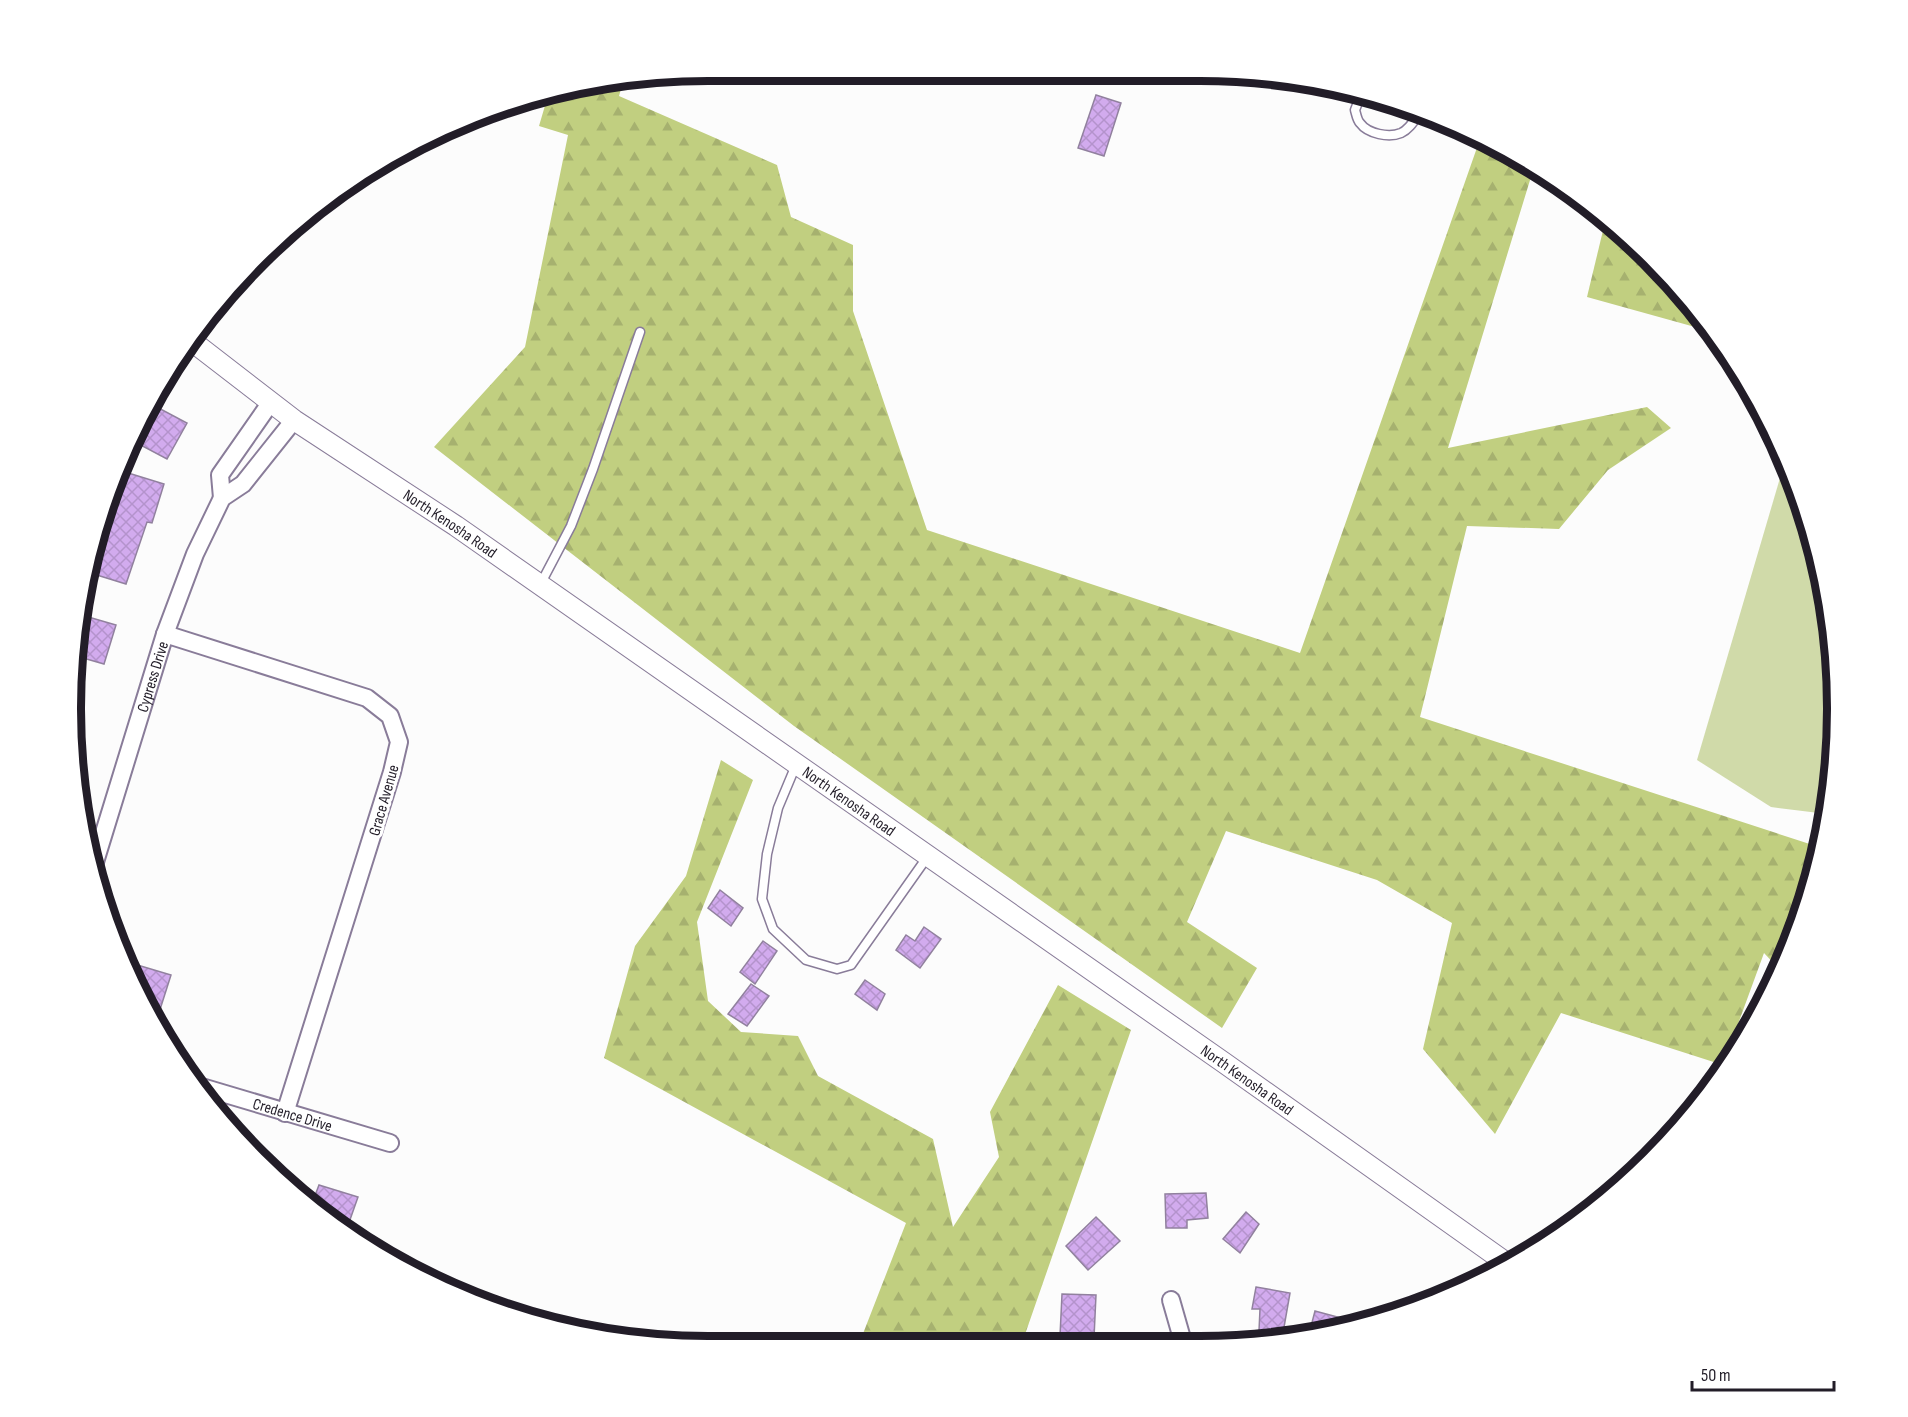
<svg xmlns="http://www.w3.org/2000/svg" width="1908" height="1417" viewBox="0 0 1908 1417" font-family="'Sofia Sans Condensed',sans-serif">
<defs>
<pattern id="forest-firs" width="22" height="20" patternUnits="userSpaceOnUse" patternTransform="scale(1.5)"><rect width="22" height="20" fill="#c1cf80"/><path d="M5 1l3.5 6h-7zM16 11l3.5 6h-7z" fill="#a6b16f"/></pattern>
<pattern id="building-cross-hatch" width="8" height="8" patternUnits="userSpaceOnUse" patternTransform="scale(1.5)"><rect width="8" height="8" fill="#d2abee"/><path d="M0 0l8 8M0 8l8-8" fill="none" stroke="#b493cc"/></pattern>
</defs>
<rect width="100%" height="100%" fill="#fcfcfc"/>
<path fill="#d0daa9" d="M1785,461L1816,543L1836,666L1832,791L1827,814L1771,807L1697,760Z"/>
<g fill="url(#forest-firs)">
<path d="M623,82L619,96L777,165L791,217L853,245V311L927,530L1300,653L1480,139L1534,167L1448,448L1647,407L1671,428L1608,470L1559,529L1467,526L1420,717L1819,847L1804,913L1779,969L1764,953L1723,1065L1561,1013L1495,1134L1423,1049L1452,923L1377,880L1226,831L1187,922L1257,968L1222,1028L794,726L434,447L525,347L568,135L539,126L549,92Z"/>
<path d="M1606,218L1620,229L1705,320L1713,332L1587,297Z"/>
<path d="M721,760L753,780L697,922L708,1001L741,1032L798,1036L818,1076L933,1139L953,1227L999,1157L990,1112L1058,985L1131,1030L1022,1343L859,1344L906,1223L604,1058L635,946L686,876Z"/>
</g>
<g fill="url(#building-cross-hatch)" stroke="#91819e" stroke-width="1.5">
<path d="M1096,95L1121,103L1104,156L1078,148Z"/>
<path d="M151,404L187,423L167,459L131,440Z"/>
<path d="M125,472L164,484L152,523L147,522L126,584L87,572L100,534L104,535Z"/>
<path d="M78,614L116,625L104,664L76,656V625Z"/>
<path d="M720,890L743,908L731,926L708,908Z"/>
<path d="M924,927L941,939L920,968L896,950L906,935L915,941Z"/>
<path d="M763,941L777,951L755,984L740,972Z"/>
<path d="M124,961L171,975L157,1019L137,983Z"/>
<path d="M865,980L885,994L877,1010L855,994Z"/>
<path d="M751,984L769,996L747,1026L728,1014Z"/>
<path d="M319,1185L358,1197L346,1231L320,1214L311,1206Z"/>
<path d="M1206,1193L1208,1218L1187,1220V1228H1166L1165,1194Z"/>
<path d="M1246,1212L1259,1224L1240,1253L1223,1239Z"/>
<path d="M1096,1217L1120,1241L1088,1270L1066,1246Z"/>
<path d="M1256,1287L1290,1293L1283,1333L1259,1331L1260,1309H1252Z"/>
<path d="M1062,1294L1096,1295L1094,1338L1060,1336Z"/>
<path d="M1315,1311L1356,1322L1309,1334Z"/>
</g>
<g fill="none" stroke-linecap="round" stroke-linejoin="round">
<g stroke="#897c99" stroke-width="11">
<g id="service">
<path d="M1362,92L1355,110C1356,113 1357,120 1360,123C1368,134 1389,138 1401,133C1410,129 1415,119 1421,111"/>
<path d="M540,585L571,526L593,469L640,332"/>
<path d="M796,765L778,808L767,854L762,899L773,929L806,960L837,969L851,965L928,856"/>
</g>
</g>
<g stroke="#897c99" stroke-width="20">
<g id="minor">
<path d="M222,498L220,475L271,402"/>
<path d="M165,634L367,698L390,716L399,742L392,772L285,1113"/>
<path id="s1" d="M95,862L165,634L195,554L222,498L243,484L294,420"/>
<path id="s2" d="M195,1085L390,1143"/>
<path d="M1171,1300L1183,1342"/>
</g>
</g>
<g stroke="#897c99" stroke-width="22">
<g id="tertiary">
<path id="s3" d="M193,342L294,420L456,526L1223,1062L1505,1262"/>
</g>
</g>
<use href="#service" stroke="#fff" stroke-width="8"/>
<use href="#minor" stroke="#fff" stroke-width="16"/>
<use href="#tertiary" stroke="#fff" stroke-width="20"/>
</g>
<g text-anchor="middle" stroke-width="6" stroke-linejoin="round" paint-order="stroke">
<g font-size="16" fill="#221d28" stroke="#fff">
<text dy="6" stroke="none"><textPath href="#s3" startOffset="315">North Kenosha Road</textPath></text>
<text dy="6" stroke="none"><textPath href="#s1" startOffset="194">Cypress Drive</textPath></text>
<text transform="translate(383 800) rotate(-74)" y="6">Grace Avenue</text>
<text dy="6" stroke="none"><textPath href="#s3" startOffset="801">North Kenosha Road</textPath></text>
<text dy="6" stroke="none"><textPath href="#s3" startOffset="1287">North Kenosha Road</textPath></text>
<text dy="6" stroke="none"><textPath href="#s2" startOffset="102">Credence Drive</textPath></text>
</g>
</g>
<path d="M0 0H1908V1417H0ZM708 81H1200A627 627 0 0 1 1827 708V709A627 627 0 0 1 1200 1336H708A627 627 0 0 1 81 709V708A627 627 0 0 1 708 81Z" fill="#fff" fill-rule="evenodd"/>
<path fill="none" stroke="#221d28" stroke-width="8" d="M708 81H1200A627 627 0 0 1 1827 708V709A627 627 0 0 1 1200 1336H708A627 627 0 0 1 81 709V708A627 627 0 0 1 708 81Z"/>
<path d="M1692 1381v9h142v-9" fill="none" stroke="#221d28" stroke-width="3"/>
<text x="1701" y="1381" font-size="18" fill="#221d28" stroke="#ffffff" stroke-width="4.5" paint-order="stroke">50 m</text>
</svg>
